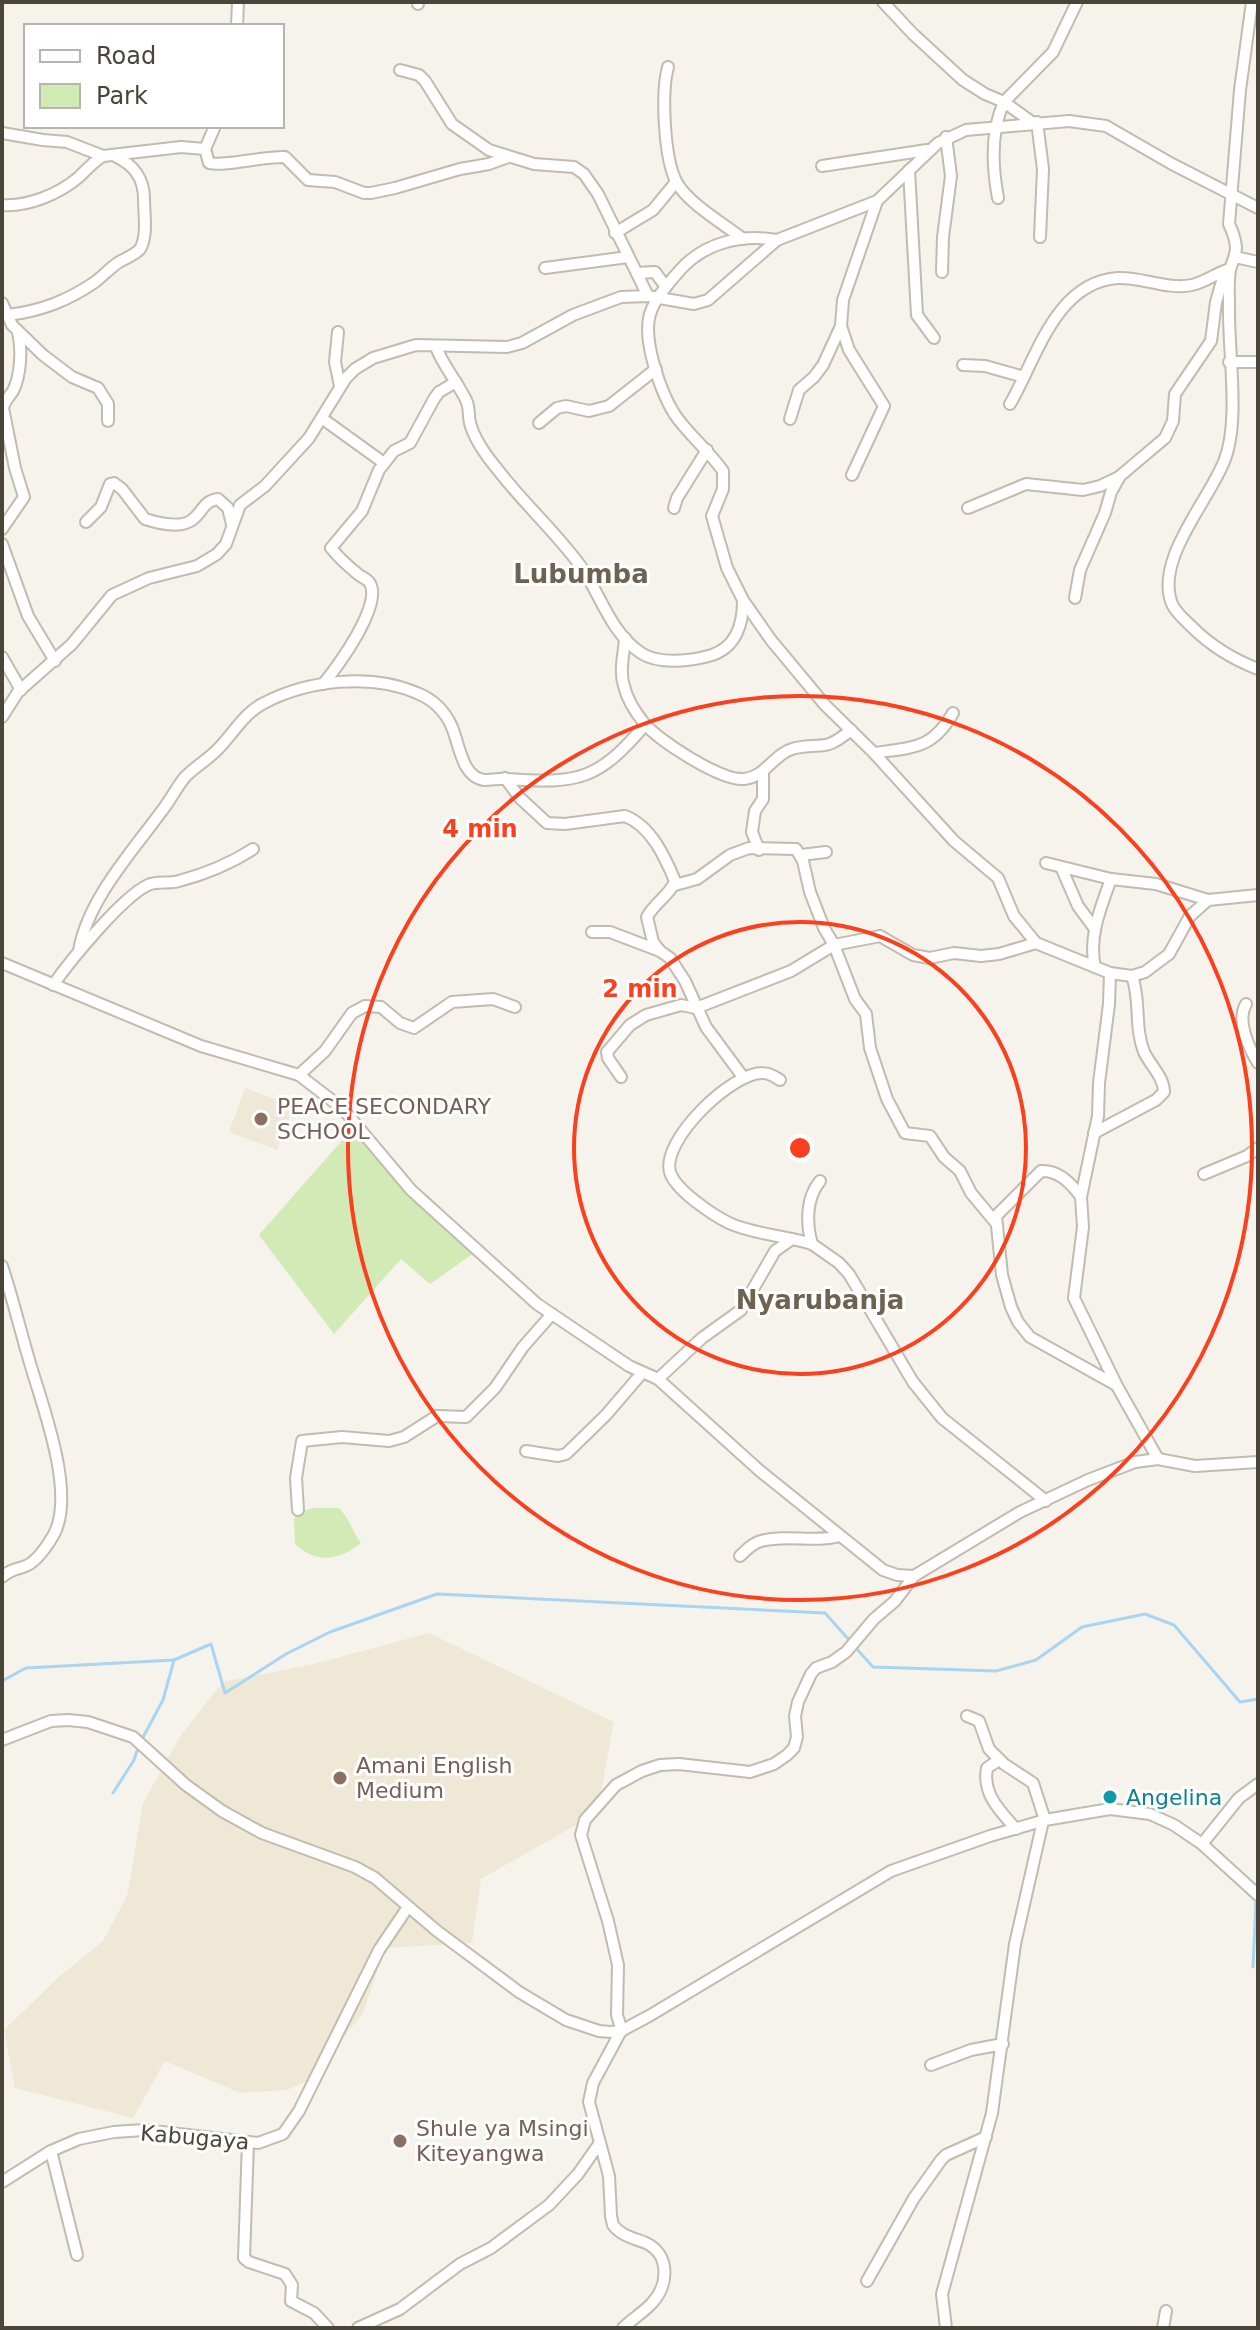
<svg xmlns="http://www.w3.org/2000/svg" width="1260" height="2330" viewBox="0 0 1260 2330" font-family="'DejaVu Sans',sans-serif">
<rect width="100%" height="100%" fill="#f6f3ec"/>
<g fill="#efe8d6">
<path d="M245,1088L294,1106L277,1150L229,1132Z"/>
<path d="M429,1633L614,1722L597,1813L481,1879L472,1943L385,1948L363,2013L308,2081L287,2090L240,2093L165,2061L133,2118L15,2088L4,2030L61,1975L103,1941L127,1896L143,1803L181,1735L223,1682L314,1664Z"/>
</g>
<g fill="#d2eab5">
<path d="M352,1129L474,1253L430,1284L401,1259L334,1334L259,1235Z"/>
<path d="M313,1508H339C350,1519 352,1531 361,1543C338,1561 317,1564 295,1544L294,1518L301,1511Z"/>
</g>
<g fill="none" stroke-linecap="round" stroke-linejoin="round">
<g stroke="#a9d4f2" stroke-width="3">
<path d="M855,1647L873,1667L996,1671L1036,1660L1082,1627L1145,1614L1174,1625L1240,1702L1258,1699"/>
<path d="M2,1681L26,1668L174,1660"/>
<path d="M141,1741L163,1700L174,1660L211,1644L225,1693L286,1654L330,1632L437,1594L825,1613L850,1641"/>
<path d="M113,1793L134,1760L138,1748"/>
<path d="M1253,1967L1256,1901"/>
</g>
<g stroke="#c2bbae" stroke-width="14">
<g id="minor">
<path d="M418,2V4"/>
<path d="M883,2L913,34L963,80L985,94L1004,102L1033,123"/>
<path d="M1252,2L1240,90L1229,224C1233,232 1235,238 1236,247C1236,256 1232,262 1230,270C1228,281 1229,295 1229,307C1228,350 1240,419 1225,459C1210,500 1154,559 1172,604C1176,613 1185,620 1192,627C1212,647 1232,659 1258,669"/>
<path d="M237,26L238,2"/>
<path d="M668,67C661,93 664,160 677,183C688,203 724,224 743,239"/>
<path d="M400,70L419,75L425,81L452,124L489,150L534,164L574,167L584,174L598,194L648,296"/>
<path d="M1037,122L1043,169L1040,237"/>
<path d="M215,126L205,149L209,163C223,167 264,156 285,157L308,180L335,182L364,193H371L395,188L460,169L489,164L508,157"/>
<path d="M2,133L43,140L67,142L103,156"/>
<path d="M822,166L927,150"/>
<path d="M909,170L917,315L934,338"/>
<path d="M998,198C992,166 990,132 1004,102L1053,52L1077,2"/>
<path d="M2,205C28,207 59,194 79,177C87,169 93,162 103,156L181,147L205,149"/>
<path d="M615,233L653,210L676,182"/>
<path d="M777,240C742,234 706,242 681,269C669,283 656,296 650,314C642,340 661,393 675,415C689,435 709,451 723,471V489L712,516L727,568L743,600L771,640L825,705L874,753L954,841L998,878L1014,916L1036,943L1110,973L1132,976L1145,972L1169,954L1190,916L1208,900"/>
<path d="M1235,257L1258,262"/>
<path d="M545,268L628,257"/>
<path d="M942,272L943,237L951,176L946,137"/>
<path d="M637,273L655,272L666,287"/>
<path d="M2,303L12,325L43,355L72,377L98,388L108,404V421"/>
<path d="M8,315C41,311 67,301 95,282C103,276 110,268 119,262C126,258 135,255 140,249C148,236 144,214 144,199C144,178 134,165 115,156"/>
<path d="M338,332L335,362L340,386"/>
<path d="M436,347C443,366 457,381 466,400C470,408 468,415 470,423C474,439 488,458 498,470C524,504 557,533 582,568C601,596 611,633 641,653C659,665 692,661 712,655C736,647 743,624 743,601"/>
<path d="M1229,362H1258"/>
<path d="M963,365L985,366L1024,377"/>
<path d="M1010,404C1036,360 1055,282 1118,278C1143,277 1167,290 1192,285C1205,282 1215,274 1227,270"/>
<path d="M323,419L384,463"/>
<path d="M790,419L799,390L814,377L823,365L841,326"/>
<path d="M539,423L557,408L566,406L589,411L609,406L656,369"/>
<path d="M852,475L884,406L849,350L841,326L843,300L877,201"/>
<path d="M674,508L677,498L707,450"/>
<path d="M968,508L1026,484L1083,490L1100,486L1119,477"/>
<path d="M86,522L101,507L110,484L114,483L122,489L145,519C158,523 180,529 192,520C203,512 203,501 218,499L228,508L232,524"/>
<path d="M2,529L24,497L15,468L3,408C5,400 9,397 13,391C21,375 22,349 18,332"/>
<path d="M2,544L28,616L55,661"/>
<path d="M1075,598L1080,570L1105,513L1111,492L1120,476L1165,438L1173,421L1175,394L1211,341L1216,302L1225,271"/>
<path d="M625,638C624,654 619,671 624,686C627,699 636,713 644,723C659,741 721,781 744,779C766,777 774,753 795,748C824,742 823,753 851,730"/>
<path d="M2,657L21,690"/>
<path d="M323,684C337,668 385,602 369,582C367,579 362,577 359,575C349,567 339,558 331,548L362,511L379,470L394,451L410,443L434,399L439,392L456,382"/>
<path d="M2,717L18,692L72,644L112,595L149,578L197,566L217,554L226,544L240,505L265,486L309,438L346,378L355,369L373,358L416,345L507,347L522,343L573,315L621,297L648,296L694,304L708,300L777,240L877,201L938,143L966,130L1069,121L1106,126L1172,164L1258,208"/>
<path d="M874,753C912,747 932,750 953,713"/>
<path d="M505,778L520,798L547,823L565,824L625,816C651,826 665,857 675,881C671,894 654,903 647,917L653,942L660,951"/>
<path d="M759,850L752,832L755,811L763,799V772"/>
<path d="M801,855L826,852"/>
<path d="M1046,863L1111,879L1156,884L1208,900L1258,895"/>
<path d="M1061,867L1078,906L1095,929"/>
<path d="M675,885L697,879L730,855L749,848L796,849L803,861L810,892L824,928L834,945L855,999L866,1014L870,1048L887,1099L905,1133L930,1136L944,1157L960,1171L971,1193L996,1223"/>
<path d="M592,932H610L660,951L670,958L685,981L706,1027L743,1077"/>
<path d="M79,951C87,901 131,853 161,812C170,801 176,788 185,777C195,767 207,760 217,750C233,734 244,713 264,703C308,680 371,673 417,693C432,699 444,710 451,725C459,741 461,777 484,780C492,780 500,778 508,779C579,784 598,780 645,725"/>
<path d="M2,963L201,1046L299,1075L343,1109L411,1190L537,1304L629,1366L658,1379L760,1471L883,1570L897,1575L914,1576L1020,1512L1088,1480L1135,1462L1158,1459L1195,1466L1258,1462"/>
<path d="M1095,967C1088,937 1101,907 1111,879"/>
<path d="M1110,973L1109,1004L1099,1083L1098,1116L1081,1197L1083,1227L1074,1298L1117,1386L1158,1459"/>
<path d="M53,985C70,961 122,897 148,885C157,881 169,884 179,881C205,874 230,864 253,849"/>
<path d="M1246,1004C1236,1021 1249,1048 1258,1063"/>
<path d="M299,1075L325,1051L352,1013L365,1006L381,1007L400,1023L414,1028L452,1002L493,999L515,1007"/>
<path d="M621,1077L608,1058L607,1052L630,1025L646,1015L681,1005L696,1008L791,971L834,945L880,936L913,955L930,958L954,953L981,956L999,954L1036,943"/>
<path d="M780,1080C775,1077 770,1073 763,1073C731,1072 661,1141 670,1172C675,1190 713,1215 729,1223C752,1234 787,1236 812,1244"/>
<path d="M1094,1133L1156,1100L1164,1092C1164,1077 1150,1065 1144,1052C1134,1027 1141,1000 1132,976"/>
<path d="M1204,1174L1247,1156L1258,1148"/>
<path d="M820,1181C806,1198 806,1223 812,1244L839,1263L849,1274L913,1382L942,1418L1046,1501"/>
<path d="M1081,1197C1072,1184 1059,1170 1041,1171L996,1216L1002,1275L1011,1307L1018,1322L1030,1337L1116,1385"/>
<path d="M2,1266C14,1302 22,1338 33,1373C45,1413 76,1497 53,1536C47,1546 35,1564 23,1567C14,1570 10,1570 2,1577"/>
<path d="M658,1379L702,1338L741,1310L775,1251L792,1239"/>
<path d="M526,1451L558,1456L566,1454L606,1415L642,1373"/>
<path d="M298,1510L296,1478L302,1441L342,1437L389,1441L404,1437L437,1416L466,1417L495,1388L523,1347L552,1314"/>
<path d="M740,1556C746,1550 753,1543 761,1541C787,1534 814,1543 840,1536"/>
<path d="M967,1716L979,1721L989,1749L1004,1764L1033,1783L1045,1820"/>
<path d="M2,1740L51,1721L68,1720L88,1722L133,1737L186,1785L222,1811L262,1833L355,1867L375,1878L437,1931L519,1992L566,2020L599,2031L611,2032L621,2031L649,2016L891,1871L990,1836L1045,1820L1110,1809L1150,1814L1174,1825L1202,1844L1258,1895"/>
<path d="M999,1760L987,1768C982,1794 1000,1811 1016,1829"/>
<path d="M1202,1844L1239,1798L1258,1784"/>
<path d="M621,2031L593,2083L589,2102L609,2176L611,2216L613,2225C621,2236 634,2238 646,2243C670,2254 669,2285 652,2303C644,2312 632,2319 623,2328"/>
<path d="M622,2031L617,2015L618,1965L608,1921L581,1835L585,1820L616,1785L642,1771L660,1765L679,1764L750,1772L774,1764L787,1755L794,1748L797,1737L795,1716L798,1702L811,1674L816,1668L832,1662L846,1652L874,1619L895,1601L914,1576"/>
<path d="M931,2065L971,2050L1003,2044"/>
<path d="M248,2142L244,2258L249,2262L285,2274L292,2285L291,2301L314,2313L328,2328"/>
<path d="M51,2151L77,2255"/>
<path d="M2,2182L51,2151L79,2139L114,2132L144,2130L258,2143L283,2134L299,2111L379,1950L408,1907"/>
<path d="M867,2281L914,2198L941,2160L946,2155L986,2137"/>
<path d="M358,2328L400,2309L460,2264L491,2248L549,2205L578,2174L599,2144"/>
<path d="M946,2328L942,2294L992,2113L1015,1944L1043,1821"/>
<path d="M1163,2328L1166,2311"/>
</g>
</g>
<use href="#minor" stroke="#fff" stroke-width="10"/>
</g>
<g fill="none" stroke="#fc3f1d" stroke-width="4">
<circle cx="800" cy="1148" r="226"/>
<circle cx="800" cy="1148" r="452"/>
</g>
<g fill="#8d6e63" stroke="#fff" stroke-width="3">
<circle cx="261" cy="1119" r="8"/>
<circle cx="340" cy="1778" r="8"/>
<circle cx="400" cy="2141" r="8"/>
</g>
<circle fill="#0f9aa8" stroke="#fff" stroke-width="3" cx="1110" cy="1797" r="8"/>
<g text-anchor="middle" stroke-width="6" stroke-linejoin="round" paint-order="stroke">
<g font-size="22" fill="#785e54" stroke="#fff" text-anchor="start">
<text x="277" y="1114">PEACE SECONDARY<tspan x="277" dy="25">SCHOOL</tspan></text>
<text x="356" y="1773">Amani English<tspan x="356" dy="25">Medium</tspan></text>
<text x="416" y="2136">Shule ya Msingi<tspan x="416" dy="25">Kiteyangwa</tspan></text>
</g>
<g font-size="22" fill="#0d838f" stroke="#fff" text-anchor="start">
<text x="1126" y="1805">Angelina</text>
</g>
<g font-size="22" fill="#4b4439" stroke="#fff">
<text transform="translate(195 2137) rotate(5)" y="8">Kabugaya</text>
</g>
<g font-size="26" font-weight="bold" fill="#6e6250" stroke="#fff">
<text x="581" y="583">Lubumba</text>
<text x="820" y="1309">Nyarubanja</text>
</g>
</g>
<circle cx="800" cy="1148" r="12" fill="#fc3f1d" stroke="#fff" stroke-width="4"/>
<g font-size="24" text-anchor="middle" font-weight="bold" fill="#fc3f1d" stroke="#fff" stroke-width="6" stroke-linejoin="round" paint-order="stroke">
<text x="480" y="837">4 min</text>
<text x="640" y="997">2 min</text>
</g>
<rect width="1260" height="2330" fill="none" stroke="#4b4439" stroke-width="8"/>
<rect x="24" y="24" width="260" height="104" fill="#ffffff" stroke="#b7b4b0" stroke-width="2"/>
<rect x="40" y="50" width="40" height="12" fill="#ffffff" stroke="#b7b4b0" stroke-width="2"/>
<text x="96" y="64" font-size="24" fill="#4b4439">Road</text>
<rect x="40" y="84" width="40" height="24" fill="#d2eab5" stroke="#b7b4b0" stroke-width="2"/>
<text x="96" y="104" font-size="24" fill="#4b4439">Park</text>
</svg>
